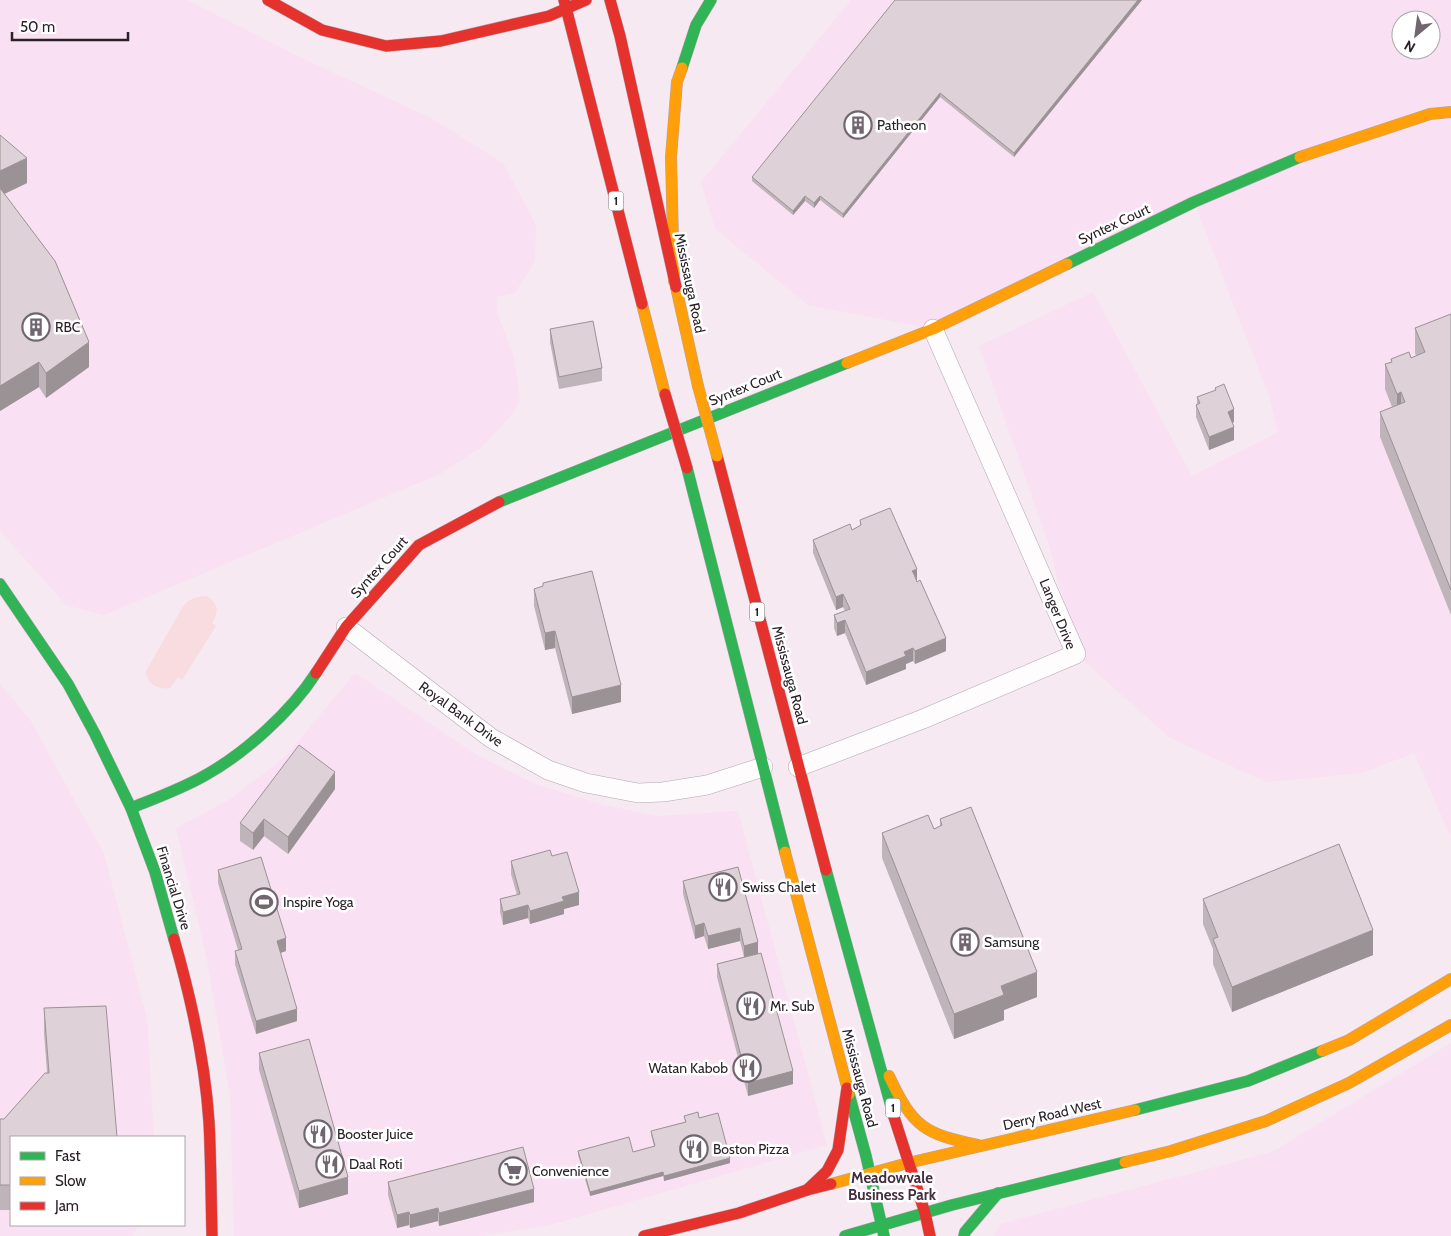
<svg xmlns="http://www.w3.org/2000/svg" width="1451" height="1236" viewBox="0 0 1451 1236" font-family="Cabin,sans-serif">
<rect width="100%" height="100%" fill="#f6e9f2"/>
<g fill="#f9e0f2" fill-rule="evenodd">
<path d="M0,0H187L306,60L431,118L503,163L536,225L535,261L515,293L497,297V313L514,357L520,399L514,412L483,446L440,474L104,615L66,605L0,531Z"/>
<path d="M851,0H1451V838L1414,753L1362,773L1266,782L1170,738L1076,654L1049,545L979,346L1093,292L1192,476L1278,432L1270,399L1194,202L933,329L808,305L715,229L701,182ZM1401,20H1431V50H1401Z"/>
<path d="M355,673L480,757L535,784L603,805L657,816L738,811L827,1145L550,1225L481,1236H234L230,1096L207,960L176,828L232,798L286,756Z"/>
<path d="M0,684L30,720L104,854L147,1019L154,1137H11V1225H139L131,1236H0Z"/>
<path d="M1451,1043V1236H994L1000,1224L1272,1152Z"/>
</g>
<path fill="#f9dcdf" d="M206,596C218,603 220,611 212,623L216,626L182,680L178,677L170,688C157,690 147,684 146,671L182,608C189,599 194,597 206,596Z"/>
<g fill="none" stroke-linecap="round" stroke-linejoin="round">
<g stroke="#b2a7af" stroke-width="20">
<g id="street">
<path d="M346,627L491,738L548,770L586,783L638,793L663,792L707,785L763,767"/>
<path d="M798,767L923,719L1076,654L933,329"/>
</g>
</g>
<g stroke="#b2a7af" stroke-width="12">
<g id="fast">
<path d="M682,68L696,25L711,0"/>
<path d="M1067,264L1194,202L1300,157"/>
<path d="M687,468L785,852"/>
<path d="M499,502L847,363"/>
<path d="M0,584L68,684L95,734L131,808L155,872L174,939"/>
<path d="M131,808C156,798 181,789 204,776C244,754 291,712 316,673"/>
<path d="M826,870L894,1117"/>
<path d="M849,1094L866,1156L884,1236"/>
<path d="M1135,1110L1248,1081L1322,1051"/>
<path d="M845,1236L952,1205L1125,1162"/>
<path d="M964,1236L965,1232L998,1193"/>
</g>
</g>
<g stroke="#b2a7af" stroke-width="12">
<g id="slow">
<path d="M1300,157L1430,114L1451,112"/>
<path d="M674,281L671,157L677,82L682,68"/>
<path d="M676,287L698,386"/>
<path d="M642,304L665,394"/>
<path d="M847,363L933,329L1067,264"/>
<path d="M785,852L849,1094"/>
<path d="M1322,1051L1349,1040L1451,979"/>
<path d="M889,1076C913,1127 924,1134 978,1145"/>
<path d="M1125,1162L1171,1151L1266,1121L1349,1083L1451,1025"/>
<path d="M831,1184L908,1163L1135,1110"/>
</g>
</g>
<g stroke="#b2a7af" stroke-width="12">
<g id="jam">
<path d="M268,0L322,30L386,46L441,41L549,16L586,0"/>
<path d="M564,0L642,304"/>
<path d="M610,0L620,36L676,287"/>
<path d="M717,456L826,870"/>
<path d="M316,673L346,627L419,545L499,502"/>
<path d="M174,939C191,998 205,1060 209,1122C211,1160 211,1198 212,1236"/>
<path d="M894,1117L925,1213L930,1236"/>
<path d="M807,1190L827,1171L838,1150L847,1088"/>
<path d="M644,1236L739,1213L807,1190L831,1184"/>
</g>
</g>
<use href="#street" stroke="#fefcfd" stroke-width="19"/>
<use href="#fast" stroke="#30b455" stroke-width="11"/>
<use href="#slow" stroke="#ff9f0a" stroke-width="11"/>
<use href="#jam" stroke="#e5322d" stroke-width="11"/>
<g stroke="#b2a7af" stroke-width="12" stroke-linecap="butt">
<path id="slow-bridge" d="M698,386L717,456"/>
</g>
<g stroke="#b2a7af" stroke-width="12" stroke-linecap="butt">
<path id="jam-bridge" d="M665,394L687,468"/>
</g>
<use href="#slow-bridge" stroke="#ff9f0a" stroke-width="11"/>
<use href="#jam-bridge" stroke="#e5322d" stroke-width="11"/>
</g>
<g fill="#bfb4b9">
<path d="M1142,0L1014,157L940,97L843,218L820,200L814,208L805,201L793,215L752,181V177Z"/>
<path d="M0,135L27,183L4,194L89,367L46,398L39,387L0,411Z"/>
<path d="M1451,314V615L1380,437V412L1392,407L1385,389V364L1391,362V359L1411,358L1416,356L1415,353V328Z"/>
<path d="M550,329L602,368V381L559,389L550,342Z"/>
<path d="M1215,388L1234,422L1232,423L1234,440L1209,450L1196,417V405L1197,404V397L1215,391Z"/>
<path d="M860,520L917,581L946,651L915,664L913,661L906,664V669L866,685L845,633L837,636L834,628V615L845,611L843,607L836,610L813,553V540L852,530L860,526Z"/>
<path d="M543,583L621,702L572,714L555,648L545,650L534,606V589L543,587Z"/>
<path d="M335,789L288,854L264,836L253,850L240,841V823Z"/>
<path d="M940,819L1037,997L1004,1010V1020L954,1039L882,858V833L934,829L940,826Z"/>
<path d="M552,856L579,905L564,909V914L530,924L528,918L503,925L500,912V899L517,895L511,874V861Z"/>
<path d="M738,867L758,953L793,1084L748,1096L717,977V964L744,957L740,941L708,949L704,936L695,939L683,894V881Z"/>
<path d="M218,870L286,951L280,953L297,1021L256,1034L235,964V951L238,950L218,883Z"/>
<path d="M1203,899L1373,955L1232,1012L1213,964V949L1203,924Z"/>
<path d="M106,1006L11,1137V1210H0V1119H4L47,1073L44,1033V1008Z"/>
<path d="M259,1053L348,1194L299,1208L259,1070Z"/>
<path d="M684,1116L699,1118L730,1163L664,1181L663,1176L590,1196L578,1155V1151L633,1152L654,1146L651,1135V1131L685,1122Z"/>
<path d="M388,1182L534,1202L439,1226L438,1221L410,1228L409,1225L397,1228L388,1195Z"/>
</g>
<g fill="#9b9296">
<path d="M1138,0H1142L1014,157V153Z"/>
<path d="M940,93V97L843,218V214Z"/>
<path d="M27,158V183L0,196V171Z"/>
<path d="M805,196V201L793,215V211Z"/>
<path d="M820,196V200L814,208V203Z"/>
<path d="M89,342V367L46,398V373Z"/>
<path d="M39,362V387L0,411V386Z"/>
<path d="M1401,392V417L1397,419V394Z"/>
<path d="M1234,409V422L1228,425V412Z"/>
<path d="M1234,427V440L1209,450V437Z"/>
<path d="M917,569V582L912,571Z"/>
<path d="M843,594V607L836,610V597Z"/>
<path d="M845,620V633L837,636V623Z"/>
<path d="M555,631V648L545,650V633Z"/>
<path d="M946,638V651L915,664V651Z"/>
<path d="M913,648V661L906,664V669L866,685V672L904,652Z"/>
<path d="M621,685V702L572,714V697Z"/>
<path d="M335,772V789L288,854V837Z"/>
<path d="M264,819V836L253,850V833Z"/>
<path d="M579,892V905L564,909V914L530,924V911L562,897Z"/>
<path d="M528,905V918L503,925V912Z"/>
<path d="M704,923V936L695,939V926Z"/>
<path d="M740,928V941L708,949V936Z"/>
<path d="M1373,930V955L1232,1012V987Z"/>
<path d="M286,938V951L277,954V941Z"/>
<path d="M758,942V955L744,959V946Z"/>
<path d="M1037,972V997L1004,1010V1020L954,1039V1014L1001,986Z"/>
<path d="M297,1009V1021L256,1034V1021Z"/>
<path d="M793,1071V1084L748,1096V1083Z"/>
<path d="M730,1158V1163L664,1181V1176Z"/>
<path d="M663,1172V1176L590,1196V1192Z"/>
<path d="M348,1177V1194L299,1208V1191Z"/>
<path d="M534,1189V1202L439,1226V1213Z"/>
<path d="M438,1208V1221L410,1228V1215Z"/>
<path d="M409,1212V1225L397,1228V1215Z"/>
</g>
<g fill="#ded1d7" stroke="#9b9296">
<path d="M895,0H1138L1014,153L940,93L843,214L820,196L814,203L805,196L793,211L752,177Z"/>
<path d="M0,135L27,158L0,171Z"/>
<path d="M0,188L55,261L89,342L46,373L39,362L0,386Z"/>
<path d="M1451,314V590L1380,412L1405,402L1401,392L1397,394L1385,364L1392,362L1391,359L1409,352L1411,358L1425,352L1415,328Z"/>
<path d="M593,321L602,368L559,377L550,329Z"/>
<path d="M1224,384L1234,409L1228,412L1234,427L1209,437L1196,405L1200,403L1197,397L1216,390L1215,388Z"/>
<path d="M890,508L917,569L912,571L914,574L917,582L920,580L946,638L915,651L913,648L904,652L906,656L866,672L845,620L837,623L836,620L834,615L850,609L843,594L836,597L813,540L850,524L852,530L861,525L860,520Z"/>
<path d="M592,571L621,685L572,697L555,631L545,633L534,589L543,586V583Z"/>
<path d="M299,745L335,772L288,837L264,819L253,833L240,823Z"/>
<path d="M971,807L1037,972L1001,986L1004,995L954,1014L882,833L928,815L934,829L942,825L940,819Z"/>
<path d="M1339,844L1373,930L1232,987L1213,939L1218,937L1203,899Z"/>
<path d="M550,850L552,856L567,852L579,892L562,897L564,901L530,911L528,905L503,912L500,899L520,894L511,861Z"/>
<path d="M261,857L286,938L277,941L297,1009L256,1021L235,951L242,949L218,870Z"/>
<path d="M738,867L758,942L744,946L740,928L708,936L704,923L695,926L683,881Z"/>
<path d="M761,953L793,1071L748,1083L717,964Z"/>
<path d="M106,1006L117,1137H11V1185H0V1119H4L45,1073H49L44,1008Z"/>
<path d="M309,1039L348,1177L299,1191L259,1053Z"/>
<path d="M698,1112L699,1118L718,1113L730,1158L664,1176L663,1172L590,1192L578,1151L629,1137L633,1152L655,1146L651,1131L686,1122L684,1116Z"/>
<path d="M523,1147L534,1189L439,1213L438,1208L410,1215L409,1212L397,1215L388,1182Z"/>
</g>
<defs>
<g id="building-ring" transform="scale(1.4375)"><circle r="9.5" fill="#fff" stroke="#71666f" stroke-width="1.5"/><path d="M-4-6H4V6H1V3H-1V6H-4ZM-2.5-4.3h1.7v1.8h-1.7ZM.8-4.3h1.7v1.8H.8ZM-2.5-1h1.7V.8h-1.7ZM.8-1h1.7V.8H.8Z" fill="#71666f"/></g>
<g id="restaurant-ring" transform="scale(1.4375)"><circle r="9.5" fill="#fff" stroke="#71666f" stroke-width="1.5"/><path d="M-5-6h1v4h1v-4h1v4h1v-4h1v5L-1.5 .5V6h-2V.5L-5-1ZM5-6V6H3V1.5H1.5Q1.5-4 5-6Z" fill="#71666f"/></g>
<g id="stadium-ring" transform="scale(1.4375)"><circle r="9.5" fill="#fff" stroke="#71666f" stroke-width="1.5"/><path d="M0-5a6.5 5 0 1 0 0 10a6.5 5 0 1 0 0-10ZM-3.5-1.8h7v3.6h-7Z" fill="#71666f"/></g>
<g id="supermarket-ring" transform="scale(1.4375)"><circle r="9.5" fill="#fff" stroke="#71666f" stroke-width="1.5"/><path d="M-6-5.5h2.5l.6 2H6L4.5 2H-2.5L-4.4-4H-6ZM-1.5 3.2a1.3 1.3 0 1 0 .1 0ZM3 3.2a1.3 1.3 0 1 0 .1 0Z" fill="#71666f"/></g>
</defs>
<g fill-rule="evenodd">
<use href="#building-ring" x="858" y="125"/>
<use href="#building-ring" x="36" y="327"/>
<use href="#restaurant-ring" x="723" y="887"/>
<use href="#stadium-ring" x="264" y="902"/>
<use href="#building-ring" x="965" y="942"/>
<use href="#restaurant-ring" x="751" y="1006"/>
<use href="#restaurant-ring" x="747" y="1068"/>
<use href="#restaurant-ring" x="318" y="1134"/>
<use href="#restaurant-ring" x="694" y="1149"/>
<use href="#restaurant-ring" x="330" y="1164"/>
<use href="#supermarket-ring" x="513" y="1171"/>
</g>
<g text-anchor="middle" stroke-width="5" stroke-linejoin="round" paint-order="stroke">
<g fill="#fff" stroke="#6a6368" stroke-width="1">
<rect x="608.5" y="191.5" width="15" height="19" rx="4"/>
<rect x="749.5" y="602.5" width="15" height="19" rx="4"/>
<rect x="885.5" y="1098.5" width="15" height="19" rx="4"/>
</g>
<g font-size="12" font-weight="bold" fill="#2a2028">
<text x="616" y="205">1</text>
<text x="757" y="616">1</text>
<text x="893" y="1112">1</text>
</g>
<g font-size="14" fill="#2a2028" stroke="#fff" text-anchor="start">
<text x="877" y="130">Patheon</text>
<text x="55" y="332">RBC</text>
<text x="742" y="892">Swiss Chalet</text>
<text x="283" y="907">Inspire Yoga</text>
<text x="984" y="947">Samsung</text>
<text x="770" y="1011">Mr. Sub</text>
<text x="728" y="1073" text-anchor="end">Watan Kabob</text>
<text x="337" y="1139">Booster Juice</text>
<text x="713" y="1154">Boston Pizza</text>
<text x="349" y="1169">Daal Roti</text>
<text x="532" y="1176">Convenience</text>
</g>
<g font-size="14" fill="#2a2028" stroke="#fff">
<text transform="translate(1114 224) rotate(-25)" y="5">Syntex Court</text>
<text transform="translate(690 283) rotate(78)" y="5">Mississauga Road</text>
<text transform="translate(745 387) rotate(-22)" y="5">Syntex Court</text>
<text transform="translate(379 567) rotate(-48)" y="5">Syntex Court</text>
<text transform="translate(1058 614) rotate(68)" y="5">Langer Drive</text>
<text transform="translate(790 675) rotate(75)" y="5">Mississauga Road</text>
<text transform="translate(461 714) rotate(36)" y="5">Royal Bank Drive</text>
<text transform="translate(174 888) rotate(73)" y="5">Financial Drive</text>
<text transform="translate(860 1078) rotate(75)" y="5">Mississauga Road</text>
<text transform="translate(1052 1114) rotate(-13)" y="5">Derry Road West</text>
</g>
<g font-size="15" font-weight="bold" fill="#432d3e" stroke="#fff">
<text x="892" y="1183">Meadowvale<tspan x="892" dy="17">Business Park</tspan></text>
</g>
</g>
<rect x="10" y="1136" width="175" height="90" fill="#ffffff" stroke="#aaa6a9"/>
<rect x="20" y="1152" width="25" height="8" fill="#30b455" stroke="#aaa6a9"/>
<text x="55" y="1161" font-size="15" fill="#2a2028">Fast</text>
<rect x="20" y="1177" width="25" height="8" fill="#ff9f0a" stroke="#aaa6a9"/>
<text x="55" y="1186" font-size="15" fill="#2a2028">Slow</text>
<rect x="20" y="1202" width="25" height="8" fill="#e5322d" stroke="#aaa6a9"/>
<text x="55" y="1211" font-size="15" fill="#2a2028">Jam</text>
<g transform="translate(1416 35) rotate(209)"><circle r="24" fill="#ffffff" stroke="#aaa6a9"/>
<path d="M0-4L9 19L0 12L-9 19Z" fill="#71666f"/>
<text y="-8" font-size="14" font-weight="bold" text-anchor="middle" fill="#2a2028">N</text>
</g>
<path d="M12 32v8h116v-8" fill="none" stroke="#2a2028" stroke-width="2.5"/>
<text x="20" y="32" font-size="15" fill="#2a2028" stroke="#ffffff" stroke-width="4" paint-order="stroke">50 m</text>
</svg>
